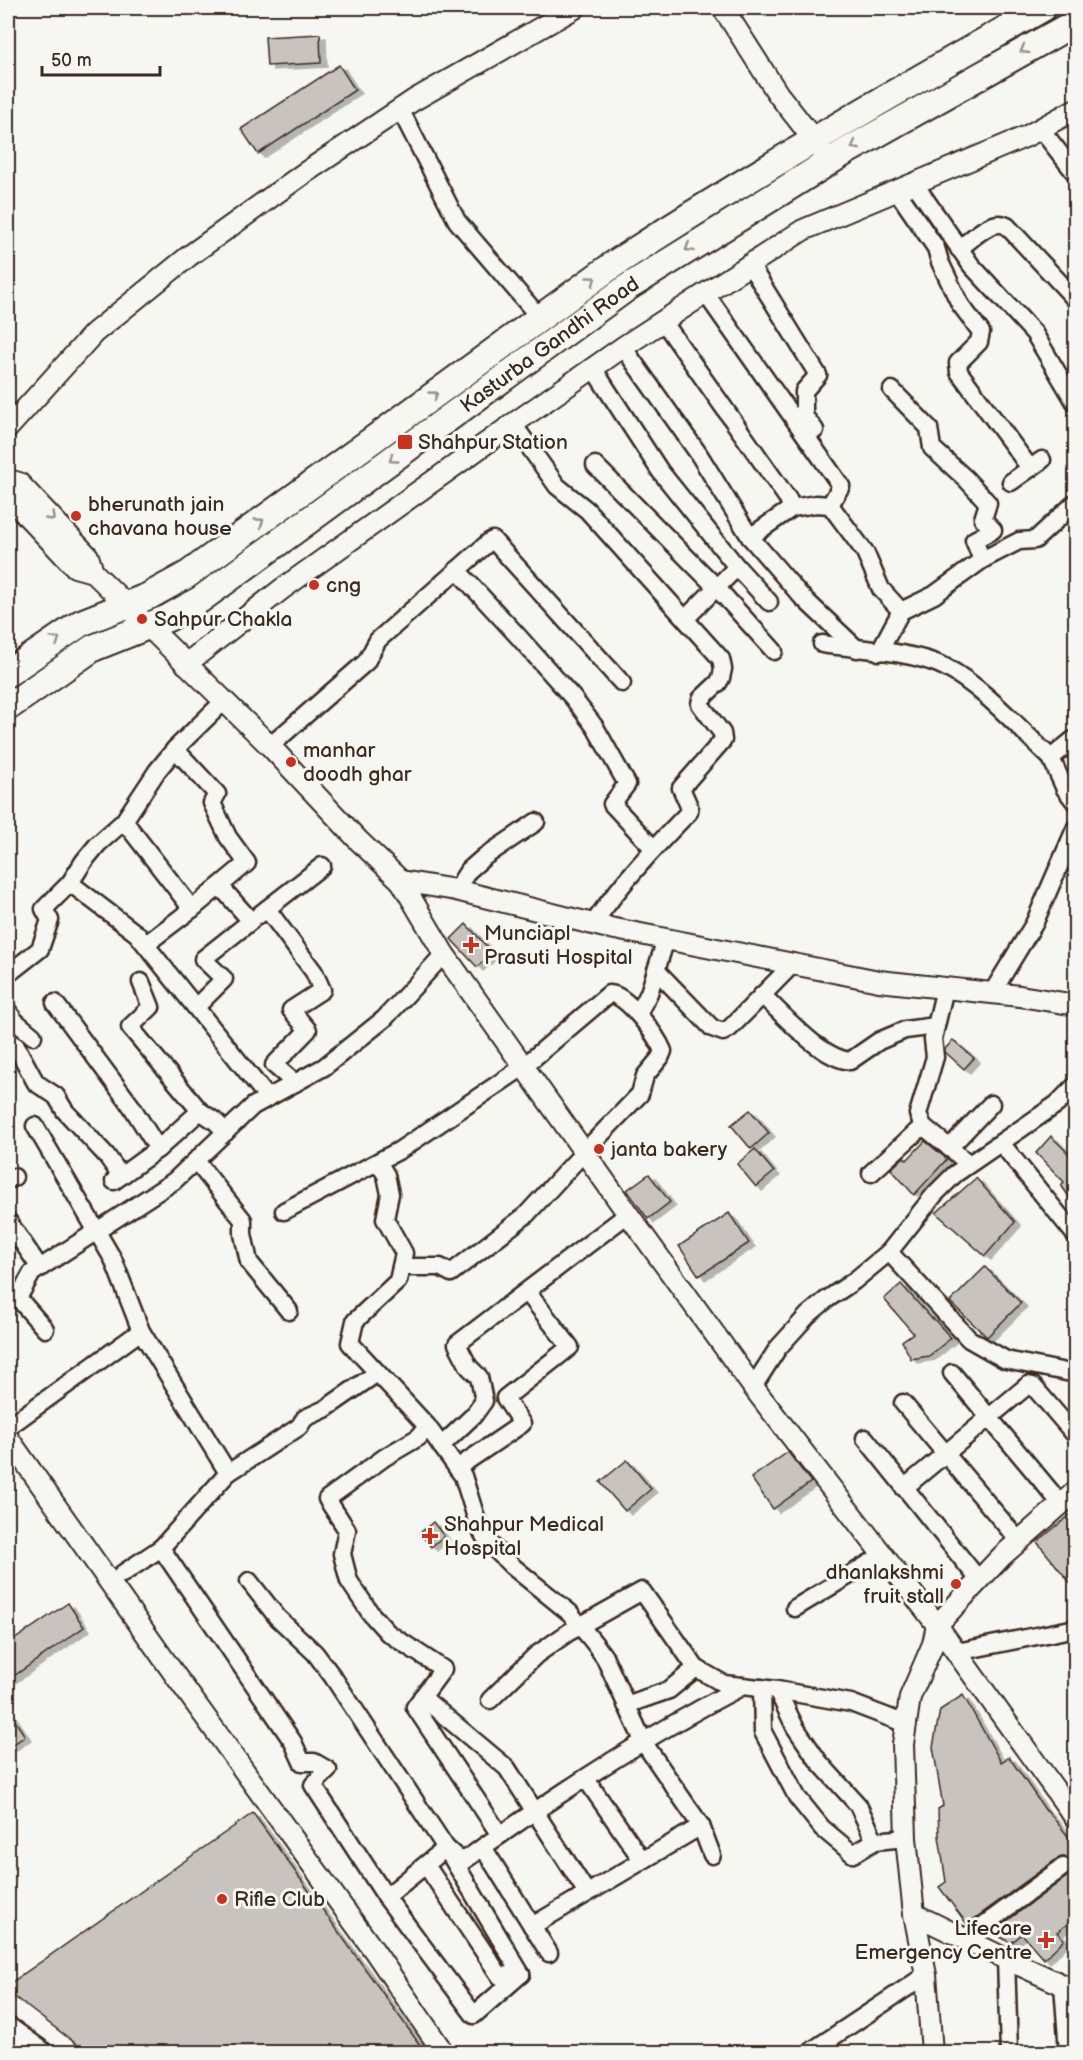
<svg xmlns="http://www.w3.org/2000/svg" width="1083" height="2060" viewBox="0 0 1083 2060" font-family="'Balsamiq Sans',sans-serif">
<defs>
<filter id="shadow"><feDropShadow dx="6" dy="4" stdDeviation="0" flood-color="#0004"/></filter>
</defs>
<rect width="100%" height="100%" fill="#f6f6f2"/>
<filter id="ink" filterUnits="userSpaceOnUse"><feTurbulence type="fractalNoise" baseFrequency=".0167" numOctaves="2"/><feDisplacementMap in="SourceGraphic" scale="12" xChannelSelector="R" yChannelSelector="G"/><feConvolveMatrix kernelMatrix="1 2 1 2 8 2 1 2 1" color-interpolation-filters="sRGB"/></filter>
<g filter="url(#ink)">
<g fill="#c8c3be" stroke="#3b2a1e" stroke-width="1.5" filter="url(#shadow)">
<path d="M320,34L321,63L267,66L265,37Z"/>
<path d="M339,65L355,90L258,154L241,129Z"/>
<path d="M466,924L493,953L477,967L451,939Z"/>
<path d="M953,1040L974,1058L964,1069L945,1052V1049Z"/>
<path d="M750,1110L769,1133L751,1149L731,1125Z"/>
<path d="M1051,1136L1076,1161V1207L1061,1185L1064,1182L1036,1153Z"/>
<path d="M925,1141L947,1159L914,1195L891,1169L904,1157L907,1160Z"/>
<path d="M755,1149L774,1172L756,1187L737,1164Z"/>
<path d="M649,1174L670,1202L648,1219L627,1190Z"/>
<path d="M976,1178L1015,1222L985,1256L936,1213Z"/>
<path d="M729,1213L749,1243L699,1276L679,1246Z"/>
<path d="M985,1267L1021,1303L987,1337L950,1302Z"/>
<path d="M901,1284L932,1319L933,1318L951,1338L929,1356L911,1359L902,1341L913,1333L884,1299Z"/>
<path d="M788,1452L811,1482L773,1509L751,1478Z"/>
<path d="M627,1460L651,1489L625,1511L600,1482Z"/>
<path d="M1076,1510V1590L1037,1542Z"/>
<path d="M433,1522L444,1536L431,1547L420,1533Z"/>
<path d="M68,1603L84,1627L8,1680V1644Z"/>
<path d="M963,1695L1001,1762L1009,1757L1046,1811L1047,1810L1076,1846V1917L1057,1932L1064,1940L1044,1959L1022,1934L1011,1943L992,1932L1069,1875L1073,1866L1068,1858L1062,1857L1057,1859L967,1924L939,1887L946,1882L939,1836L938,1809L943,1806L933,1747L940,1710Z"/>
<path d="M8,1710L25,1736L8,1748Z"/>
<path d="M253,1813L425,2052H87L8,1992V1985Z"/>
</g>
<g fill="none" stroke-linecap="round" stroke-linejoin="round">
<g stroke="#3b2a1e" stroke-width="21">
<g id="minor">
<path d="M400,109L457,221L540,318"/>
<path d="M1040,128L1076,174"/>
<path d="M914,183L971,265L1034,333L1076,404"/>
<path d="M897,191L936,248L940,262L960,304L981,332L979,342L958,363L959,372L1030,468"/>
<path d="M959,249C971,240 992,217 1007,226L1076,300"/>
<path d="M750,265L818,375L804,391V416L815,430"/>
<path d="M706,294L841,486L830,505L816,504L792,508"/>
<path d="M663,321L788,499L792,508L750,537"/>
<path d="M623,347L698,453L750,537L801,596L857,649"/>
<path d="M593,368L660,471L737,567L769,602"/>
<path d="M513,424L557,486L587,510L721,659L723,669L721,678L718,683L701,699L700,704L722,733L723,740L681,788L689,806V812C655,847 621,883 593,924"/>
<path d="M595,465L716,587L774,651"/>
<path d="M1011,482L1042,460"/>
<path d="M830,505L865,552L881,589L901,611"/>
<path d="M982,560L1019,541L1035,540L1076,502"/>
<path d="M457,570L517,635L573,698L595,727L627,784L612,804L653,848"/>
<path d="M686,618L737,567"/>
<path d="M822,644C858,649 913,651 945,667C982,686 1020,729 1051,758"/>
<path d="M879,652L901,611L934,595L982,560L974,540L993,530L983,519L988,503L966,479L932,448L929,428L892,390"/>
<path d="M1076,741L1073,740L1051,758L1065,789L1076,803"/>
<path d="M270,746L366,662L378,640L489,542L493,540L622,683"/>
<path d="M175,749L217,794L212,803L228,837L247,863L192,909"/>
<path d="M124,821L192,909L146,944"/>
<path d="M70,883L137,934L268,1098"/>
<path d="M456,890L468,871L484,857L536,822"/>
<path d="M267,909L314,972L322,990L291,1010L308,1030L274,1065L295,1083"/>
<path d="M259,915L322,866"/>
<path d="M656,970L712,1028L723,1032L730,1028L793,964"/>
<path d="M8,974L40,949L50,920L44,909L70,883L84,861L98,844L124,821L157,771L175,749L224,701"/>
<path d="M141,982L151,1007L130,1027L200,1111"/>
<path d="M945,988L933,1039L935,1057L918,1114L923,1126L968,1163"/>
<path d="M992,993L1034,924L1076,827"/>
<path d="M762,995C785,1016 819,1057 850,1061L879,1041L905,1030L936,1026"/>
<path d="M55,1003L132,1107L158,1149"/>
<path d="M196,1007L224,979L203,959L251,921L220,886"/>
<path d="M8,1011L15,1021L33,1036"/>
<path d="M638,1014L649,993L666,939"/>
<path d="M8,1041L16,1046L36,1083L56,1096L65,1111L106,1155L121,1176"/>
<path d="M1076,1085L1057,1104L955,1174L935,1194L889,1252L969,1339L1006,1360L1076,1374"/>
<path d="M35,1126L113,1259L141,1331L228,1473"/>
<path d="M1001,1143L1076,1236"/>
<path d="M949,1148L991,1104"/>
<path d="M196,1161L243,1220V1234L249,1262L289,1311"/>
<path d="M378,1162L386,1175L390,1194L385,1219L404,1253L398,1281L355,1321L350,1343L427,1426L463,1476L479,1527L487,1541L512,1566L570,1613L595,1644L605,1658L644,1743L701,1826L532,1926"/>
<path d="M871,1173L923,1126"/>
<path d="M8,1180L14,1177"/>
<path d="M114,1181L158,1149L200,1111L215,1121L226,1132"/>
<path d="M284,1211L400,1150L523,1067L609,994C625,992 657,1036 663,1051L660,1058L645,1076L640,1094L585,1151L526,1215L451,1273L440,1267H401"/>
<path d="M8,1221L40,1268"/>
<path d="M45,1329L18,1298L32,1273L174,1181L253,1106L324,1067L384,1019L444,954"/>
<path d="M952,1373L1061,1504"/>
<path d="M753,1387L778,1348L808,1315L826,1300L854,1281L889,1252"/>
<path d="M903,1403L1019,1541"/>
<path d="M427,1426L419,1437L385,1457L327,1499L347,1530L342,1554L349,1581L371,1614L388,1633L443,1669L415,1707L500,1835"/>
<path d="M8,1427L141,1331"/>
<path d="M865,1438L979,1580"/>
<path d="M441,1446L474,1415L484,1401L479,1377L469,1367L457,1344L628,1214"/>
<path d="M457,1468L522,1424L505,1398L570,1347L527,1292"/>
<path d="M904,1488L1028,1385L1033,1386L1076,1436"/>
<path d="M161,1548L228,1473L299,1427L305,1418L325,1409L377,1373"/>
<path d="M122,1574L161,1548L293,1742L302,1762H314L328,1770L313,1785L386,1897"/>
<path d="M249,1581L277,1617L315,1653L333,1677L446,1848L521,1974"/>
<path d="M795,1608L883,1555"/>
<path d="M957,1652L1076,1628"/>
<path d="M762,1688L763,1732L797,1797L822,1828L853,1854L875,1841L906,1838"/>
<path d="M777,1690L795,1727L819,1762L858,1805L875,1841"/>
<path d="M422,1697L507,1768L587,1893"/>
<path d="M490,1700L536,1655L569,1632L642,1591L696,1668L724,1684L777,1690L851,1703L906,1724"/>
<path d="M626,1705L669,1690L696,1668"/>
<path d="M586,1779L642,1860"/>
<path d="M701,1826L712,1855"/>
<path d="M483,1847L549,1953"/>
<path d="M426,1865L500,1976L521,1974"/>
<path d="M966,1938L1063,1867"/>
<path d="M1006,1959L1009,2052"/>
<path d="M521,1974L474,2015L386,1897L446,1848L462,1862C550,1799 647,1735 743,1686"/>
<path d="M1063,1985L1068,2052"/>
<path d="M810,2052L926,1975"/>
</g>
</g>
<g stroke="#3b2a1e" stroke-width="24">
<g id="tertiary">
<path d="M723,8L778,94L821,149"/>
<path d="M8,428L94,333L189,256L303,174L414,100L575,8"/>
<path d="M8,480L19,483L88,556L93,572L270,746L359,841L401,881L456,890L605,927L879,981L1020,996L1076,1005"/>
<path d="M8,496L75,567L93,572"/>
<path d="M186,664L282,589L513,424L623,347L803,230L1027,136L1076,109"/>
<path d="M401,881L444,954L628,1214L753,1387L937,1625L1076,1819"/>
<path d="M8,1438L175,1675L375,1952L443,2052"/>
<path d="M914,1914L1006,1959L1063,1985L1076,1988"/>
<path d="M932,2052L926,1975L914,1914L906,1838L903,1744L910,1697L933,1644L937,1625L1002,1556L1076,1491"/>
</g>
</g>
<g stroke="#3b2a1e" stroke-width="27">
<path id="secondary" d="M8,2029L40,2052"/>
</g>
<g stroke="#3b2a1e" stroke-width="30">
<g id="primary">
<path d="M8,673L81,623L149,596L187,575L614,264C754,173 898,90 1043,8"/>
<path id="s1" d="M8,707L93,648L168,618L201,599L628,287L845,152L1076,22"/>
</g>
</g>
<use href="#minor" stroke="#f6f6f2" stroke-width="16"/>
<use href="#tertiary" stroke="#f6f6f2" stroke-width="20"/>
<use href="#secondary" stroke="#f6f6f2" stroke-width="22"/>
<use href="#primary" stroke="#f6f6f2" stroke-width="26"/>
</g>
<defs><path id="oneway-chevron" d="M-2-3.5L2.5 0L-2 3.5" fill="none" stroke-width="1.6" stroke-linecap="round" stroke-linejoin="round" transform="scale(1.5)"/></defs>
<g stroke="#989088">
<use href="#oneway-chevron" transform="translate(1024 50) rotate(150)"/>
<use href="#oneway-chevron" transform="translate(855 146) rotate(150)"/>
<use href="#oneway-chevron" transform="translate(689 248) rotate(148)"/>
<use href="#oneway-chevron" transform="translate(592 280) rotate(-36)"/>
<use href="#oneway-chevron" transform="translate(434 395) rotate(-36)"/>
<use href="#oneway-chevron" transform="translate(393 459) rotate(144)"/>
<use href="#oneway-chevron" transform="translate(51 517) rotate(46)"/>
<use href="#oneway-chevron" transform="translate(260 522) rotate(-36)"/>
<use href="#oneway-chevron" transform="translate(56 640) rotate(-34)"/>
</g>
</g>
<g fill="#c8321e" stroke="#f6f6f2" stroke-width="2">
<rect x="397" y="434" width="16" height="16" rx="3"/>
<circle cx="76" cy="516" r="6"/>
<circle cx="314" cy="585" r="6"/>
<circle cx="142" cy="619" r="6"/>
<circle cx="291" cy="762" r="6"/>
<path d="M468 936h6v6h6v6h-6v6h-6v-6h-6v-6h6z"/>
<circle cx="599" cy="1149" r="6"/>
<path d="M427 1527h6v6h6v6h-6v6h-6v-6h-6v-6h6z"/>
<circle cx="956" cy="1584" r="6"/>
<circle cx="222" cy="1899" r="6"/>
<path d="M1043 1931h6v6h6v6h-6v6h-6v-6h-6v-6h6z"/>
</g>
<g text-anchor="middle" stroke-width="6" stroke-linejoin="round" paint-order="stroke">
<g font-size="21" fill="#3b2a1e" stroke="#f6f6f2">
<text dy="7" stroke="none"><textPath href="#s1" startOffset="654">Kasturba Gandhi Road</textPath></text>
</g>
<g font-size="21" fill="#3b2a1e" stroke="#f6f6f2" text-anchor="start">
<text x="418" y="449">Shahpur Station</text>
<text x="88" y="511">bherunath jain<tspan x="88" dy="24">chavana house</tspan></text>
<text x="326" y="592">cng</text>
<text x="154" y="626">Sahpur Chakla</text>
<text x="303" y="757">manhar<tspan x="303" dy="24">doodh ghar</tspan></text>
<text x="484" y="940">Munciapl<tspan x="484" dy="24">Prasuti Hospital</tspan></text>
<text x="611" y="1156">janta bakery</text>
<text x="444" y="1531">Shahpur Medical<tspan x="444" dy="24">Hospital</tspan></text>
<text x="944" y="1579" text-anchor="end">dhanlakshmi<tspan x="944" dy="24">fruit stall</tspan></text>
<text x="234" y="1906">Rifle Club</text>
<text x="1032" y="1935" text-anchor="end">Lifecare<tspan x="1032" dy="24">Emergency Centre</tspan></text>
</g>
</g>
<rect width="1083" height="2060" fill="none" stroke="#f6f6f2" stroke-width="30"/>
<rect x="15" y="15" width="1053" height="2030" fill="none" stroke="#3b2a1e" stroke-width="2" filter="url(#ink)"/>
<path d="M42 66v9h118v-9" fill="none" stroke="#3b2a1e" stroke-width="3"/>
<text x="51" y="66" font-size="18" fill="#3b2a1e" stroke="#f6f6f2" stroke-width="4.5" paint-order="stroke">50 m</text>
</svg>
